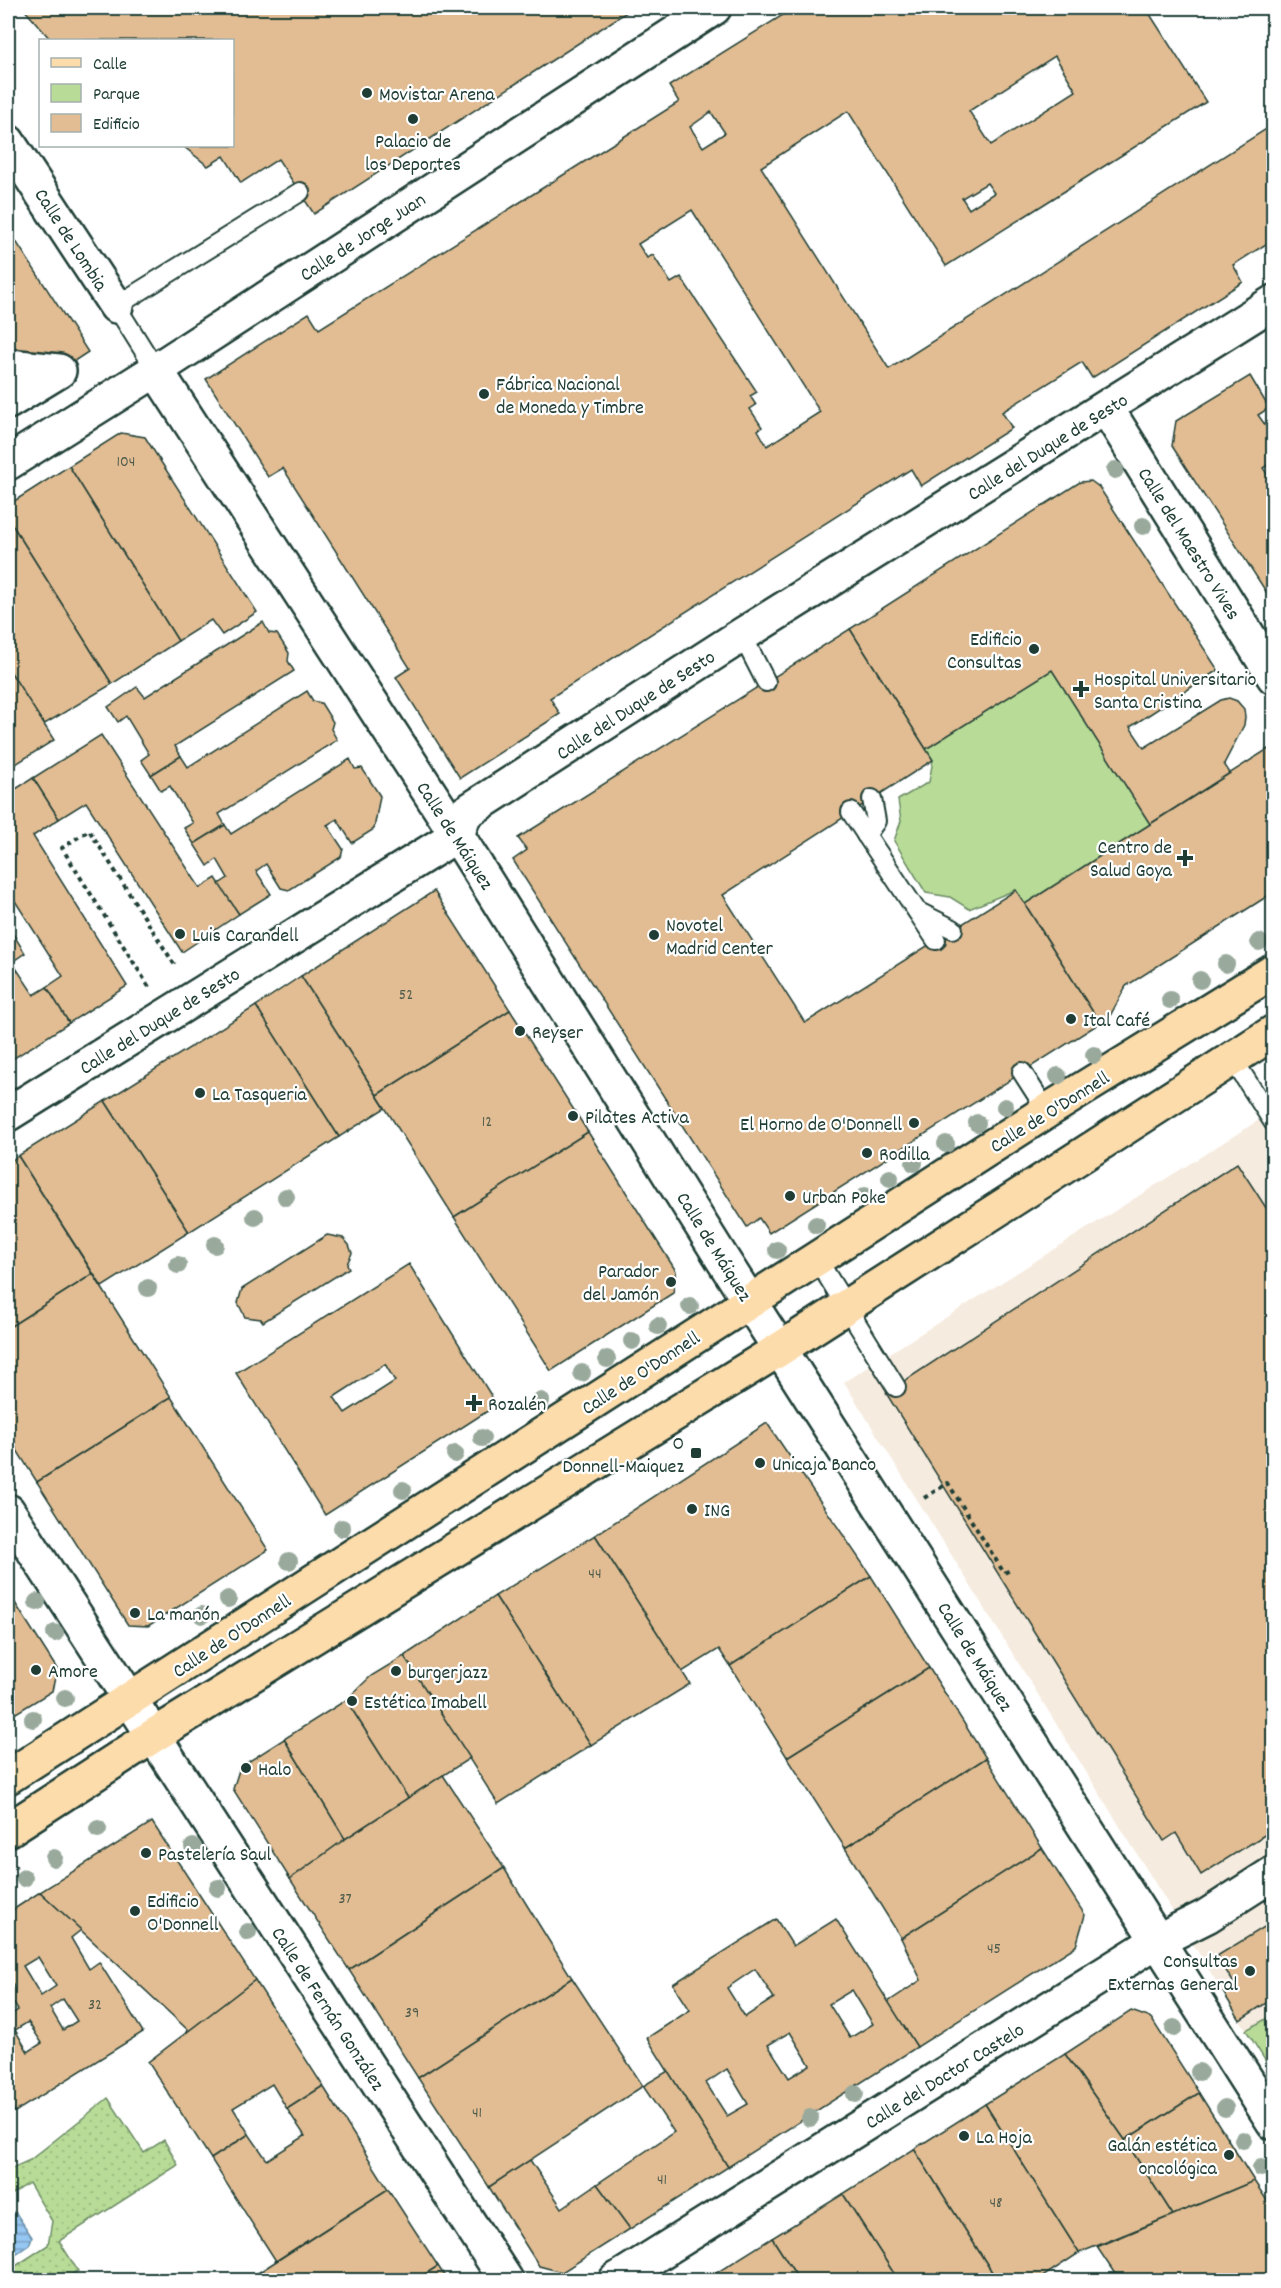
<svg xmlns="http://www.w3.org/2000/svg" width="1281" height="2288" viewBox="0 0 1281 2288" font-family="Dekko,sans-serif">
<defs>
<pattern id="grass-dots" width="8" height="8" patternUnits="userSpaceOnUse" patternTransform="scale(1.5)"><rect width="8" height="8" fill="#b8dc97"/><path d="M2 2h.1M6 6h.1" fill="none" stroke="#9ebe83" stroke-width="1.8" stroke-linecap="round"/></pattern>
<pattern id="water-rules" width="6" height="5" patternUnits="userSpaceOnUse" patternTransform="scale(1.5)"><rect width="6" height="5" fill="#96c6f2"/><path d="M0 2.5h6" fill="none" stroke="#7aa2c5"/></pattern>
</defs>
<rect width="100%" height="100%" fill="#fff"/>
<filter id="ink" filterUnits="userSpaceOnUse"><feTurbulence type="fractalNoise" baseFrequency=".0167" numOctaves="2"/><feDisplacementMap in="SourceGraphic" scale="12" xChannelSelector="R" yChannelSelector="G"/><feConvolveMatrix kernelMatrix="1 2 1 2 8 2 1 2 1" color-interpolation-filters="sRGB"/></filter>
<g filter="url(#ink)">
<path fill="#f6ebdf" d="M1259,1120L1273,1143V2073L844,1382Z"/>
<path fill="url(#grass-dots)" stroke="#6c8c66" stroke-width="1.5" d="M108,2098L144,2153L164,2140L178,2165L59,2241L78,2271L63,2280H8V2271L48,2245L52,2221L29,2183L8,2197V2170L30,2160Z"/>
<g fill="#b8dc97" stroke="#6c8c66" stroke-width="1.5">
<path d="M1052,670L1150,824L1025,904L1015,890L969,909L950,897L926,893L894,841L901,821L898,800L929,782L933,760L926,749Z"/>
<path d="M1273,2015V2073L1246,2030Z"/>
</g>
<path fill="url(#water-rules)" stroke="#668fa6" stroke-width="1.5" d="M8,2210L16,2213L32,2237L29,2245L8,2259Z"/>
<g fill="#e2bd93" stroke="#1f3d34" stroke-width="1.5" fill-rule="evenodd">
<path d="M23,8H633L314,214L278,159L241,183L224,156L208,166L183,146H232V40H51Z"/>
<path d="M794,8H1146L1206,102L946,266L848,111L761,167L889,369L1274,124V239L1233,265L1243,282L1092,378L1082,362L1002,412L1012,428L921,486L911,469L550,698L560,714L460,778L396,677L410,668L283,468L268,477L206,379L309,313L319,329L679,102L669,86ZM1055,56L1076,91L991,145L969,111ZM711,112L725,133L703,147L690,127ZM987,183L994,193L969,209L962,198ZM692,210L820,412L767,446L758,430L762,427L750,409L756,405L750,396L757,392L681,277L671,283L653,255L647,258L638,244Z"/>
<path d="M8,229L88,352L59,371L8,366Z"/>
<path d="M1250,376L1269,408L1258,415L1266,426L1274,421V461L1263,468L1274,484V604L1172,446L1176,421Z"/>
<path d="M121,433L145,437L257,612L222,635L211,620L178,641L69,466Z"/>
<path d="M69,466L178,641L112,684L8,518V505Z"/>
<path d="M1091,481L1099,487L1218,670L1130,727L1144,748L1221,700L1229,698L1237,701L1244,709L1245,717L1244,725L1224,764L1230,773L1150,824L1052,670L926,749L850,629L1080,482Z"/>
<path d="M8,518L112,684L43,725L8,668Z"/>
<path d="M263,622L269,633L277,634L289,653L288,661L294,671L175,746L181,756L151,775L141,760L149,754L126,716L118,722L108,707L137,687L145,697Z"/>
<path d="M850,629L933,760L723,895L805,1023L1016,890L1100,1023L769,1233L759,1218L747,1227L513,860L527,850L518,838Z"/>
<path d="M8,668L54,740L8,769Z"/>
<path d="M307,691L313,701L321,703L333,722L331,729L337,740L219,814L225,825L194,844L184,828L193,823L170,786L161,791L151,775L181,756L188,767Z"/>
<path d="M101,735L200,888L216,878L239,914L182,952L86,802L59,819L33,778Z"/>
<path d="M1268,749L1274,757V892L1126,986L1110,1016L1100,1023L1025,904Z"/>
<path d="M350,759L355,769L362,768L380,796L374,829L352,843L337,819L327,825L343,849L341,857L289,890L281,888L266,864L256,871L271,894L239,914L219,884L228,878L217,859L208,866L194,844L225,825L231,834Z"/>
<path d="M33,778L59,819L33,836L127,986L69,1023L47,987L63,976L8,890V794Z"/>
<path d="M434,891L510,1010L377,1095L301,976Z"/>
<path d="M8,926L25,953L12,962L34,995L47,987L69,1023L8,1062Z"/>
<path d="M301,976L385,1108L339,1137L256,1006Z"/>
<path d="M256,1006L339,1137L189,1232L105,1101Z"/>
<path d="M510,1010L588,1132L454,1217L377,1095Z"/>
<path d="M105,1101L189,1232L102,1287L18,1156Z"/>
<path d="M588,1132L676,1271L673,1293L551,1371L454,1217Z"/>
<path d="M18,1156L93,1274L8,1328V1163Z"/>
<path d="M1237,1163L1274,1220V1829L1201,1875L1176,1833L1164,1841L886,1393Z"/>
<path d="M327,1235L343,1238L349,1245L352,1253L347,1264L349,1268L263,1322L261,1319L245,1317L238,1303L242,1289Z"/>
<path d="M409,1264L497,1405L325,1515L236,1373ZM385,1364L395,1381L345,1413L334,1397Z"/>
<path d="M93,1274L171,1397L37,1482L8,1436V1328Z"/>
<path d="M171,1397L268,1550L148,1626L128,1625L37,1482Z"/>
<path d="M767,1423L871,1576L730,1666L719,1649L682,1672L595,1535Z"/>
<path d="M595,1535L690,1684L591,1745L495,1596Z"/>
<path d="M871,1576L929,1668L787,1757L730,1666Z"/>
<path d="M8,1592L57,1669L52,1691L8,1718Z"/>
<path d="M495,1596L591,1745L498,1804L404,1656Z"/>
<path d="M404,1656L470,1758L408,1798L346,1700L371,1676Z"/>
<path d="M929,1668L986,1758L845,1848L787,1757Z"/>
<path d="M346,1700L408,1798L345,1839L284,1739Z"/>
<path d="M284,1739L345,1839L290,1879L233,1789L240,1767Z"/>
<path d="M986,1758L1042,1848L901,1938L845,1848Z"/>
<path d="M443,1775L504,1868L349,1970L290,1879L345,1839Z"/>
<path d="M152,1822L255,1980L189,2031L40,1892Z"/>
<path d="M1042,1848L1085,1915L1076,1946L917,2047L888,2002L921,1980L901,1938Z"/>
<path d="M504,1868L572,1978L418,2078L349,1970Z"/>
<path d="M40,1892L81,1930L71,1938L89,1969L99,1962L143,2032L15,2112L8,2100V2017L18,2010L8,1994V1991L14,1987L8,1976V1913ZM38,1957L56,1986L41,1996L23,1966ZM63,1999L77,2021L63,2030L50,2008ZM28,2022L42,2043L28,2052L15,2030Z"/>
<path d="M776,1919L793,1946L836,1919L917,2047L728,2167L647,2038L690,2010L673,1984ZM755,1969L774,1998L745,2017L727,1988ZM852,1990L873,2024L850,2038L829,2004ZM790,2032L810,2065L789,2078L768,2045ZM727,2069L748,2104L727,2116L706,2083Z"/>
<path d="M1274,1921V1998L1240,2020L1223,1992L1235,1985L1217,1956Z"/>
<path d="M572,1978L643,2086L489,2187L418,2078Z"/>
<path d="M255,1980L323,2086L287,2109L272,2084L233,2108L249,2134L211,2159L148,2062Z"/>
<path d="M1131,2011L1151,2018L1199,2093L1125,2140L1065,2054Z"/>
<path d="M1065,2054L1125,2140L1173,2215L1079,2253L985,2104Z"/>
<path d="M668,2071L728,2167L630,2229L597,2184L674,2132L643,2086Z"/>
<path d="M323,2086L388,2189L276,2261L211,2159L249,2134L267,2160L305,2136L287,2109Z"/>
<path d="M1199,2093L1254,2181L1173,2215L1125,2140Z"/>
<path d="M985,2104L1079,2253L1038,2280H997L914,2149Z"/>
<path d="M914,2149L997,2280H898L843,2194Z"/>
<path d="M530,2160L562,2208L597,2184L630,2229L562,2272L539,2266L489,2187Z"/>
<path d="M1254,2181L1274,2211V2269L1255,2280H1119L1097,2247Z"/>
<path d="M388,2189L438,2266L416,2280H247Z"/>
<path d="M843,2194L898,2280H799L772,2238Z"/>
<path d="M772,2238L799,2280H705Z"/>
<path d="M438,2266L447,2280H416Z"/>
<path d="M1274,2269V2280H1255Z"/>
</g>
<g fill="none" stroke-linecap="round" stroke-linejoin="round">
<g stroke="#1f3d34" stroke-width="22">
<g id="lane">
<path d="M156,370L116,306L300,192"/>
<path d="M742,635L766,682"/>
<path d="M851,812L936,940"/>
<path d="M866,835L876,821L872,799"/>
<path d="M917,911L953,929"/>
<path d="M1232,1058L1274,1123"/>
<path d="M1022,1072L1047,1111"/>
<path d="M817,1259L896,1387"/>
</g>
</g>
<g stroke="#1f3d34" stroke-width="38">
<g id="street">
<path d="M8,142L116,306"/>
<path d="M8,366L59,371L8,402"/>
<path d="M156,370L457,835L723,1260L1274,2123"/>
<path d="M1107,409L1274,677"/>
<path d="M8,1114L457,835L465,813L742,635L1274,302"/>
<path d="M8,1511L506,2280"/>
<path d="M616,2280L1157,1941L1207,1916L1274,1873"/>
</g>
</g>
<g stroke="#1f3d34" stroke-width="38">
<path id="secondary" d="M8,463L156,370L714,8"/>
</g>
<g stroke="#1f3d34" stroke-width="38">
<g id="primary">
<path d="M8,1777L1047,1111L1274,971"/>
<path d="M8,1830L153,1736L780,1349L1274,1032"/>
</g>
</g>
<g stroke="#1f3d34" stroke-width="4" stroke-dasharray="4.5 4.5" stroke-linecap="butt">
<path d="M149,987L62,848L89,830L176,967"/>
<path d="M924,1498L948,1483L1004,1573L1010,1570"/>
<path d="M8,1872L17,1866"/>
</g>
<use href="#lane" stroke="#fff" stroke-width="18"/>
<use href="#street" stroke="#fff" stroke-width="33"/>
<use href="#secondary" stroke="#fff" stroke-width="33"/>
<use href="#primary" stroke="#fddcac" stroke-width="33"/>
</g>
<g fill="#99aa9d">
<circle cx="1115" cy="470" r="9"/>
<circle cx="1143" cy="526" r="9"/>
<circle cx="1259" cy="942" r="9"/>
<circle cx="1226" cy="964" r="9"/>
<circle cx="1200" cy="980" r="9"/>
<circle cx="1170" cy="1000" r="9"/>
<circle cx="1094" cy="1055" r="9"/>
<circle cx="1058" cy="1076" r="9"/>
<circle cx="1005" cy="1107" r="9"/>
<circle cx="977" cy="1123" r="9"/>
<circle cx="946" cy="1144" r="9"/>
<circle cx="914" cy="1163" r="9"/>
<circle cx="890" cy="1178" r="9"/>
<circle cx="865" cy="1196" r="9"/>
<circle cx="286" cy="1197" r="9"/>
<circle cx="255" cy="1217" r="9"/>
<circle cx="816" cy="1225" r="9"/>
<circle cx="215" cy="1245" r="9"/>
<circle cx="777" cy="1250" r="9"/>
<circle cx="178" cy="1265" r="9"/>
<circle cx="148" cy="1288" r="9"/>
<circle cx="690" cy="1306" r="9"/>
<circle cx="658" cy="1326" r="9"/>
<circle cx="632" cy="1341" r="9"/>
<circle cx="607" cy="1359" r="9"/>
<circle cx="582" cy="1373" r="9"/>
<circle cx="541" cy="1401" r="9"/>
<circle cx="482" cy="1438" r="9"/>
<circle cx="455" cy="1454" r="9"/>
<circle cx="403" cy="1490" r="9"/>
<circle cx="342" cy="1528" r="9"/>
<circle cx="289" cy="1561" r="9"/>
<circle cx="228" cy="1599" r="9"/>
<circle cx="37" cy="1602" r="9"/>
<circle cx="202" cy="1615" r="9"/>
<circle cx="55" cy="1633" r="9"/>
<circle cx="65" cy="1698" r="9"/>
<circle cx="33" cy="1719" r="9"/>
<circle cx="98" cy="1829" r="9"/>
<circle cx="193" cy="1847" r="9"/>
<circle cx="54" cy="1858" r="9"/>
<circle cx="24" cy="1878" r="9"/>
<circle cx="218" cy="1888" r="9"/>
<circle cx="248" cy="1932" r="9"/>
<circle cx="1174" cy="2028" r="9"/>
<circle cx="1199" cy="2072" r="9"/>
<circle cx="855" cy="2094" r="9"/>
<circle cx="1225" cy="2108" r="9"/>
<circle cx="810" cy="2118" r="9"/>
<circle cx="1243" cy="2140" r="9"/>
<circle cx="1261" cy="2168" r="9"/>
</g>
</g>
<g fill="#1f3d34" stroke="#fff" stroke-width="2">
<circle cx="367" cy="93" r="6"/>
<circle cx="413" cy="119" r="6"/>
<circle cx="484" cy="394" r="6"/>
<circle cx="1034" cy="649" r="6"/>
<path d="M1078 680h6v6h6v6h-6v6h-6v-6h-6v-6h6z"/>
<path d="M1182 849h6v6h6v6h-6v6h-6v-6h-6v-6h6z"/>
<circle cx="180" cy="934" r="6"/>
<circle cx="654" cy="935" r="6"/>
<circle cx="1071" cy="1019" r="6"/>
<circle cx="520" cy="1031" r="6"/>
<circle cx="200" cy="1093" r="6"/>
<circle cx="573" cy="1116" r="6"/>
<circle cx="914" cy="1123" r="6"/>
<circle cx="867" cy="1153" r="6"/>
<circle cx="790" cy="1196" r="6"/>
<circle cx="671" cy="1282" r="6"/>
<path d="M471 1394h6v6h6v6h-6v6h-6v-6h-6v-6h6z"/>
<rect x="690" y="1447" width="12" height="12" rx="3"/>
<circle cx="760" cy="1463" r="6"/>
<circle cx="692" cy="1509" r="6"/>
<circle cx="135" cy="1613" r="6"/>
<circle cx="36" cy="1670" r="6"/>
<circle cx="396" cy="1671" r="6"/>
<circle cx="352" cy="1701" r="6"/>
<circle cx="246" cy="1768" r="6"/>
<circle cx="146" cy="1853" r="6"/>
<circle cx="135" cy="1911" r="6"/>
<circle cx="1250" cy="1971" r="6"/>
<circle cx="964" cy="2136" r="6"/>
<circle cx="1229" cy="2155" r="6"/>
</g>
<g text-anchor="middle" stroke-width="4.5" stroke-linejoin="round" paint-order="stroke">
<g font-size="16" fill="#505d4c">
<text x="126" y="466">104</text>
<text x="406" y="999">52</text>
<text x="487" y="1126">12</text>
<text x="595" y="1578">44</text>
<text x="345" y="1903">37</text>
<text x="994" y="1953">45</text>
<text x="95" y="2009">32</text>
<text x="412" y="2017">39</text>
<text x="477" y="2117">41</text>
<text x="662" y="2184">41</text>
<text x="996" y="2207">48</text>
</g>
<g font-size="20" fill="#1f3d34" stroke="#fff" text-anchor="start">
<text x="379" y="100">Movistar Arena</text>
<text x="413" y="147" text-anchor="middle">Palacio de<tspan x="413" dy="23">los Deportes</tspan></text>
<text x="496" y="390">Fábrica Nacional<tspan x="496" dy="23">de Moneda y Timbre</tspan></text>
<text x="1022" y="645" text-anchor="end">Edificio<tspan x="1022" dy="23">Consultas</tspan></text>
<text x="1094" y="685">Hospital Universitario<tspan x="1094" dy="23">Santa Cristina</tspan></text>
<text x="1172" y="853" text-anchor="end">Centro de<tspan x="1172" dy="23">Salud Goya</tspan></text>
<text x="666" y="931">Novotel<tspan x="666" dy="23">Madrid Center</tspan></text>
<text x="192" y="941">Luis Carandell</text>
<text x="1083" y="1026">Ital Café</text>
<text x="532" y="1038">Reyser</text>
<text x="212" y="1100">La Tasqueria</text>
<text x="585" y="1123">Pilates Activa</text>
<text x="902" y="1130" text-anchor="end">El Horno de O'Donnell</text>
<text x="879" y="1160">Rodilla</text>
<text x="802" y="1203">Urban Poke</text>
<text x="659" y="1277" text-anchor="end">Parador<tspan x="659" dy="23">del Jamón</tspan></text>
<text x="488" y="1410">Rozalén</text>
<text x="684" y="1449" text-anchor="end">O<tspan x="684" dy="23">Donnell-Maiquez</tspan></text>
<text x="772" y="1470">Unicaja Banco</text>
<text x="704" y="1516">ING</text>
<text x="147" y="1620">La manón</text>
<text x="48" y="1677">Amore</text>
<text x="408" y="1678">burgerjazz</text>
<text x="364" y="1708">Estética Imabell</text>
<text x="258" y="1775">Halo</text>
<text x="158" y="1860">Pastelería Saul</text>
<text x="147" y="1907">Edificio<tspan x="147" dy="23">O'Donnell</tspan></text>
<text x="1238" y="1967" text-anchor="end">Consultas<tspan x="1238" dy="23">Externas General</tspan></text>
<text x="976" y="2143">La Hoja</text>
<text x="1217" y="2151" text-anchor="end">Galán estética<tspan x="1217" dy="23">oncológica</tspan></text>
</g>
<g font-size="20" fill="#1f3d34" stroke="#fff">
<text transform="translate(362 236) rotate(-33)" y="7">Calle de Jorge Juan</text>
<text transform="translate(72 239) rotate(57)" y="7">Calle de Lombia</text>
<text transform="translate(1047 446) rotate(-32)" y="7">Calle del Duque de Sesto</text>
<text transform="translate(1190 543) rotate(58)" y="7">Calle del Maestro Vives</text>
<text transform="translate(635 704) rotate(-33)" y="7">Calle del Duque de Sesto</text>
<text transform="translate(456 835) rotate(57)" y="7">Calle de Máiquez</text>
<text transform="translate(159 1020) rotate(-32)" y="7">Calle del Duque de Sesto</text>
<text transform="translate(1049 1111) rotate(-32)" y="7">Calle de O'Donnell</text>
<text transform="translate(715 1246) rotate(58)" y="7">Calle de Máiquez</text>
<text transform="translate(640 1372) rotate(-33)" y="7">Calle de O'Donnell</text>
<text transform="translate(231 1635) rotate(-33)" y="7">Calle de O'Donnell</text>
<text transform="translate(976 1656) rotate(58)" y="7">Calle de Máiquez</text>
<text transform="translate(329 2008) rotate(57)" y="7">Calle de Fernán González</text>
<text transform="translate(944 2075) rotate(-32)" y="7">Calle del Doctor Castelo</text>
</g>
</g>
<rect width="1281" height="2288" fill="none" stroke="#fff" stroke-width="30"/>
<rect x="15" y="15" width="1251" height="2258" fill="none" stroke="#1f3d34" stroke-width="2" filter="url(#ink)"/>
<rect x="39" y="39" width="195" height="108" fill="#ffffff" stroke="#a5b1ae" stroke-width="1.5"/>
<rect x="51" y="58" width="30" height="9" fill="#fddcac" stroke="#a5b1ae" stroke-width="1.5"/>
<text x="93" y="69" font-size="18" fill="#1f3d34">Calle</text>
<rect x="51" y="84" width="30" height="18" fill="#b8dc97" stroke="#a5b1ae" stroke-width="1.5"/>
<text x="93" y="99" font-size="18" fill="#1f3d34">Parque</text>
<rect x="51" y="114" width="30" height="18" fill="#e2bd93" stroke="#a5b1ae" stroke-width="1.5"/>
<text x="93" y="129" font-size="18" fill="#1f3d34">Edificio</text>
</svg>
